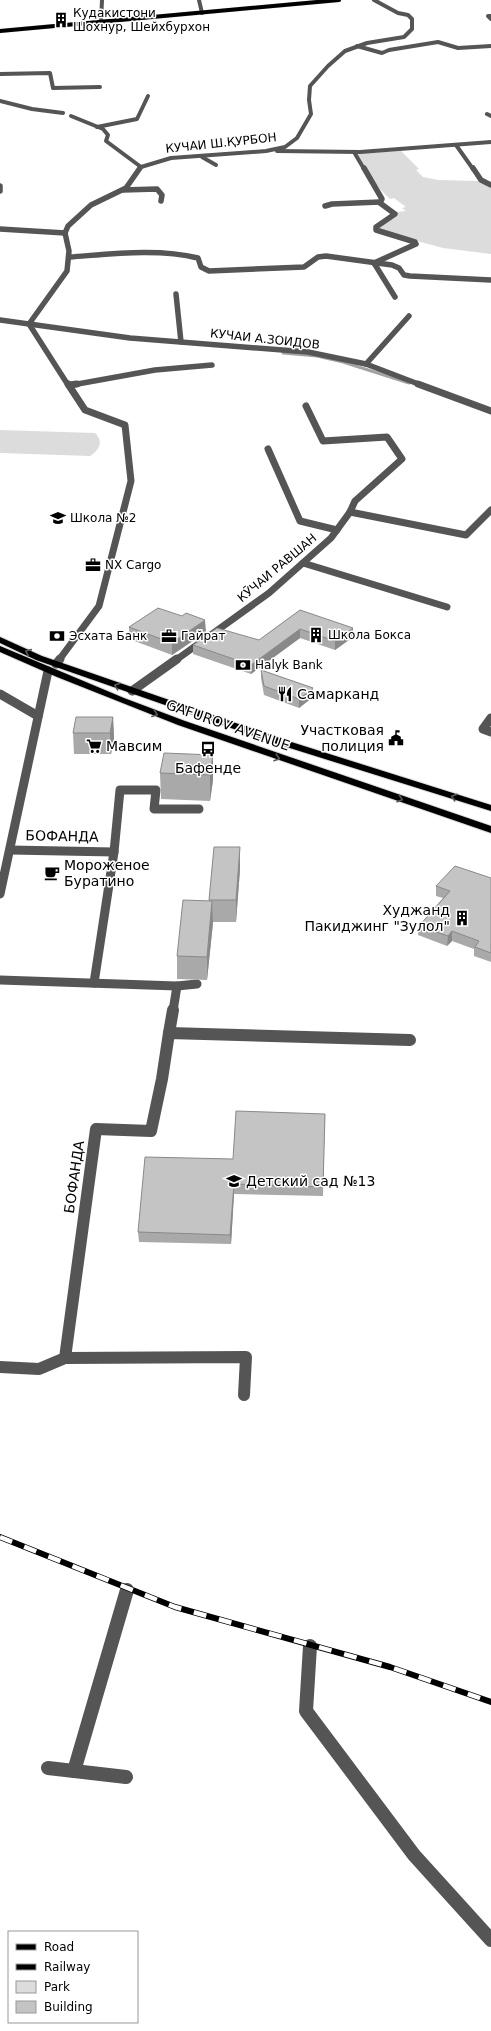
<svg xmlns="http://www.w3.org/2000/svg" width="491" height="2031" viewBox="0 0 491 2031" font-family="'DejaVu Sans',sans-serif">
<rect width="100%" height="100%" fill="#fff"/>
<g fill="#dcdcdc">
<path d="M401,151L419,169L416,170L423,177L438,180L479,181L491,188V254L443,248L380,231L377,228L397,212L406,211L402,208L406,207L394,198L390,199L380,189L356,155L362,153Z"/>
<path d="M0,430L95,433C104,442 99,450 90,456L0,453Z"/>
</g>
<g fill="none" stroke-linecap="round" stroke-linejoin="round">
<path stroke="#a3a3a3" stroke-width="3" d="M283,353L317,356L343,362L409,383"/>
<g stroke="#dbdbdb" stroke-width="4.5">
<path id="major" d="M0,31L339,0"/>
</g>
<g stroke="#dbdbdb" stroke-width="2">
<g id="highway">
<path d="M0,637L42,656L285,740L491,805V811L277,744L36,660L0,643Z"/>
<path d="M0,646L124,698L185,721L491,826V833L178,725L57,677L0,652Z"/>
</g>
</g>
<g stroke="#555" stroke-width="4">
<path d="M199,0L202,13"/>
<path d="M491,16H488L491,19"/>
<path d="M101,22L102,0"/>
<path d="M357,46L382,53L389,50L438,42L458,48L491,46"/>
<path d="M0,74L50,73L53,88L100,87"/>
<path d="M0,101L32,109L63,113"/>
<path d="M487,114L491,116"/>
<path d="M71,116L103,129L108,135L106,141L141,167"/>
<path d="M97,127L137,119L148,96"/>
<path d="M456,145L473,169"/>
<path d="M277,151L360,152L491,142"/>
<path d="M354,152L364,169"/>
<path d="M202,157L216,165"/>
<path d="M139,169L141,167L171,158L266,151L285,147L297,138L311,114L309,100L310,86L328,66L345,51L367,43L404,37L412,29V19L408,15L398,13L374,0"/>
</g>
<g stroke="#555" stroke-width="5.5">
<path d="M364,168L382,199L380,203L395,214L376,227V230L415,242L416,244L374,263"/>
<path d="M473,168L481,180L491,185"/>
<path d="M0,186V191"/>
<path d="M123,190L157,189L162,195L161,201"/>
<path d="M325,206L332,204L380,202"/>
<path d="M0,229L65,233"/>
<path d="M70,257C111,254 158,248 198,258L201,267L209,271L304,267L318,257L326,256L392,265L399,268L404,275L410,276L491,280"/>
<path d="M374,263L395,297"/>
<path d="M176,294L181,342"/>
<path d="M0,320L130,338L308,352L366,364L421,385"/>
<path d="M366,364L409,316"/>
<path d="M68,385L29,324L67,271L69,251L65,233L68,226L91,205L126,188L140,168"/>
<path d="M72,385L155,370L212,365"/>
</g>
<g stroke="#555" stroke-width="7">
<path d="M418,384L491,411"/>
<path d="M69,385L77,384"/>
<path d="M268,449L300,521L337,530"/>
<path d="M350,512L466,535L491,510"/>
<path d="M303,563L447,607"/>
<path d="M59,660L99,606L131,481L125,425L85,410L68,384"/>
<path d="M176,660L269,593L331,538L350,512L355,501L402,459L387,437L323,441L306,406"/>
</g>
<g stroke="#555" stroke-width="9">
<path d="M56,664L60,659"/>
<path d="M132,691L177,659"/>
<path d="M0,694L38,716"/>
<path d="M491,718L483,729L491,732"/>
<path d="M10,850L114,852L120,790H156L154,809H199"/>
<path d="M0,894L48,671"/>
<path d="M0,980L177,986L197,984"/>
<path d="M94,983L114,852"/>
<path d="M173,1011L177,986"/>
</g>
<g stroke="#555" stroke-width="12">
<path d="M169,1033L173,1010"/>
<path d="M65,1358L246,1357L244,1395"/>
<path d="M0,1367L39,1369L65,1358L96,1129L151,1131L162,1079L169,1033L410,1040"/>
</g>
<g stroke="#555" stroke-width="14">
<path d="M310,1646L306,1711L414,1855L491,1940"/>
<path d="M48,1768L126,1777"/>
<path d="M74,1771L127,1590"/>
</g>
<use href="#major" stroke="#000" stroke-width="4"/>
<use href="#highway" fill="#000" fill-rule="evenodd"/>
<g stroke="#000" stroke-width="6">
<path id="rail" d="M0,1537L175,1607L390,1667L491,1702"/>
</g>
<use href="#rail" stroke="#fff" stroke-width="4.5" stroke-dasharray="13" stroke-linecap="butt"/>
</g>
<g fill="#a9a9a9">
<path d="M300,610L353,637L335,650L300,638L251,674L193,654V645L259,640Z"/>
<path d="M129,627L206,632L172,655L129,639Z"/>
<path d="M261,670L313,688V697L299,708L264,695L261,678Z"/>
<path d="M113,717L114,738L111,754H74L73,733Z"/>
<path d="M213,755V780L210,801L161,799L160,773Z"/>
<path d="M214,847H240V869L236,922H213L207,980L177,979V956L209,901Z"/>
<path d="M491,878V962L474,956V949L452,941L447,946L418,935L419,926L443,898L436,896V886Z"/>
<path d="M325,1114L323,1196L234,1194L231,1244L139,1242L138,1232L233,1159Z"/>
</g>
<g fill="#898989">
<path d="M205,620L206,632L172,655V643Z"/>
<path d="M353,628V637L335,650V641Z"/>
<path d="M300,629V638L251,674V665Z"/>
<path d="M313,688V697L299,708V699Z"/>
<path d="M113,717L114,738L111,754L110,733Z"/>
<path d="M213,755V780L210,801V775Z"/>
<path d="M240,847V869L236,922V900Z"/>
<path d="M212,901L213,923L207,980V957Z"/>
<path d="M452,931V941L447,946L448,936Z"/>
<path d="M234,1184V1194L231,1244L230,1235Z"/>
</g>
<g fill="#c4c4c4" stroke="#898989">
<path d="M158,608L182,616L186,613L205,620L172,643L129,627Z"/>
<path d="M300,610L353,628L335,641L300,629L251,665L193,645L217,628L259,640Z"/>
<path d="M261,670L313,688L299,699L264,686Z"/>
<path d="M76,717H113L110,733H73Z"/>
<path d="M164,753L213,755L210,775L160,773Z"/>
<path d="M214,847H240L236,900H209Z"/>
<path d="M455,866L491,878V953L475,947L479,941L452,931L448,936L419,926L450,891L436,886Z"/>
<path d="M183,900L212,901L207,957L177,956Z"/>
<path d="M236,1111L325,1114L323,1187L234,1184L230,1235L138,1232L145,1157L233,1159Z"/>
</g>
<defs><path id="oneway-chevron" d="M-2-3.5L2.5 0L-2 3.5" fill="none" stroke-width="1.6" stroke-linecap="round" stroke-linejoin="round"/></defs>
<g stroke="#595959">
<use href="#oneway-chevron" transform="translate(28 652) rotate(-156)"/>
<use href="#oneway-chevron" transform="translate(117 686) rotate(-161)"/>
<use href="#oneway-chevron" transform="translate(155 714) rotate(20)"/>
<use href="#oneway-chevron" transform="translate(277 758) rotate(18)"/>
<use href="#oneway-chevron" transform="translate(454 797) rotate(-162)"/>
<use href="#oneway-chevron" transform="translate(400 799) rotate(19)"/>
</g>
<defs>
<g id="building-bare" transform="scale(1.2)"><path d="M-4-6H4V6H1V3H-1V6H-4ZM-2.5-4.3h1.7v1.8h-1.7ZM.8-4.3h1.7v1.8H.8ZM-2.5-1h1.7V.8h-1.7ZM.8-1h1.7V.8H.8Z" fill="#000" stroke="#fff" stroke-width="2.5" paint-order="stroke"/></g>
<g id="school-bare" transform="scale(1.2)"><path d="M0-5L7-2L0 1L-7-2ZM-4 1L0 2.5L4 1V4Q0 6-4 4Z" fill="#000" stroke="#fff" stroke-width="2.5" paint-order="stroke"/></g>
<g id="office-bare" transform="scale(1.2)"><path d="M-6-3h4V-5.5h4V-3h4V5H-6ZM-1-4.5V-3h2v-1.5ZM-6 0V1H6V0Z" fill="#000" stroke="#fff" stroke-width="2.5" paint-order="stroke"/></g>
<g id="bank-bare" transform="scale(1.2)"><path d="M-6-4H6V4H-6ZM0-2.3a2.3 2.3 0 1 0 0 4.6a2.3 2.3 0 1 0 0-4.6Z" fill="#000" stroke="#fff" stroke-width="2.5" paint-order="stroke"/></g>
<g id="restaurant-bare" transform="scale(1.2)"><path d="M-5-6h1v4h1v-4h1v4h1v-4h1v5L-1.5 .5V6h-2V.5L-5-1ZM5-6V6H3V1.5H1.5Q1.5-4 5-6Z" fill="#000" stroke="#fff" stroke-width="2.5" paint-order="stroke"/></g>
<g id="civic-bare" transform="scale(1.2)"><path d="M-.6-6.5H3V-4.5H.6V-3L4-1V1h2V6H-6V1h2V-1L-.6-3ZM-1.2 2.5V6h2.4V2.5Z" fill="#000" stroke="#fff" stroke-width="2.5" paint-order="stroke"/></g>
<g id="supermarket-bare" transform="scale(1.2)"><path d="M-6-5.5h2.5l.6 2H6L4.5 2H-2.5L-4.4-4H-6ZM-1.5 3.2a1.3 1.3 0 1 0 .1 0ZM3 3.2a1.3 1.3 0 1 0 .1 0Z" fill="#000" stroke="#fff" stroke-width="2.5" paint-order="stroke"/></g>
<g id="bus-bare" transform="scale(1.2)"><path d="M-5-6H5V4H4V6H2V4H-2V6H-4V4H-5ZM-3.5-4V0h7V-4ZM-3.5 1.2v1.5H-2V1.2ZM2 1.2v1.5H3.5V1.2Z" fill="#000" stroke="#fff" stroke-width="2.5" paint-order="stroke"/></g>
<g id="cafe-bare" transform="scale(1.2)"><path d="M-5.5-4.5H6V0H3Q3 3.5 0 3.5H-2.5Q-5.5 3.5-5.5 0ZM3-3.2v2h1.7v-2ZM-6 4.5H4V6H-6Z" fill="#000" stroke="#fff" stroke-width="2.5" paint-order="stroke"/></g>
</defs>
<g fill-rule="evenodd">
<use href="#building-bare" x="61" y="20"/>
<use href="#school-bare" x="58" y="518"/>
<use href="#office-bare" x="93" y="565"/>
<use href="#building-bare" x="316" y="635"/>
<use href="#bank-bare" x="57" y="636"/>
<use href="#office-bare" x="169" y="636"/>
<use href="#bank-bare" x="243" y="665"/>
<use href="#restaurant-bare" x="285" y="694"/>
<use href="#civic-bare" x="396" y="738"/>
<use href="#supermarket-bare" x="94" y="746"/>
<use href="#bus-bare" x="208" y="749"/>
<use href="#cafe-bare" x="52" y="873"/>
<use href="#building-bare" x="462" y="918"/>
<use href="#school-bare" x="234" y="1181"/>
</g>
<g text-anchor="middle" stroke-width="3" stroke-linejoin="round" paint-order="stroke">
<g font-size="12" fill="#000" stroke="#fff" text-anchor="start">
<text x="73" y="17">Кудакистони<tspan x="73" dy="14">Шохнур, Шейхбурхон</tspan></text>
<text x="70" y="522">Школа №2</text>
<text x="105" y="569">NX Cargo</text>
<text x="328" y="639">Школа Бокса</text>
<text x="69" y="640">Эсxата Банк</text>
<text x="181" y="640">Гайрат</text>
<text x="255" y="669">Halyk Bank</text>
</g>
<g font-size="12" fill="#000" stroke="#fff">
<text transform="translate(221 143) rotate(-6)" y="4">КУЧАИ Ш.ҚУРБОН</text>
<text transform="translate(265 339) rotate(6)" y="4">КУЧАИ А.ЗОИДОВ</text>
<text transform="translate(277 568) rotate(-40)" y="4">КӮЧАИ РАВШАН</text>
</g>
<g font-size="14" fill="#000" stroke="#fff" text-anchor="start">
<text x="297" y="699">Самарканд</text>
<text x="384" y="735" text-anchor="end">Участковая<tspan x="384" dy="16">полиция</tspan></text>
<text x="106" y="751">Мавсим</text>
<text x="208" y="773" text-anchor="middle">Бафенде</text>
<text x="64" y="870">Мороженое<tspan x="64" dy="16">Буратино</tspan></text>
<text x="450" y="915" text-anchor="end">Худжанд<tspan x="450" dy="16">Пакиджинг "Зулол"</tspan></text>
<text x="246" y="1186">Детский сад №13</text>
</g>
<g font-size="14" fill="#000" stroke="#fff">
<text transform="translate(228 725) rotate(19)" y="5">GAFUROV AVENUE</text>
<text transform="translate(62 836) rotate(1)" y="5">БОФАНДА</text>
<text transform="translate(74 1177) rotate(-82)" y="5">БОФАНДА</text>
</g>
</g>
<rect x="8" y="1931" width="130" height="92" fill="#ffffff" stroke="#999999"/>
<rect x="16" y="1944" width="20" height="6" fill="#000000" stroke="#999999"/>
<text x="44" y="1951" font-size="12" fill="#000000">Road</text>
<rect x="16" y="1964" width="20" height="6" fill="#000000" stroke="#999999"/>
<text x="44" y="1971" font-size="12" fill="#000000">Railway</text>
<rect x="16" y="1981" width="20" height="12" fill="#dcdcdc" stroke="#999999"/>
<text x="44" y="1991" font-size="12" fill="#000000">Park</text>
<rect x="16" y="2001" width="20" height="12" fill="#c4c4c4" stroke="#999999"/>
<text x="44" y="2011" font-size="12" fill="#000000">Building</text>
</svg>
